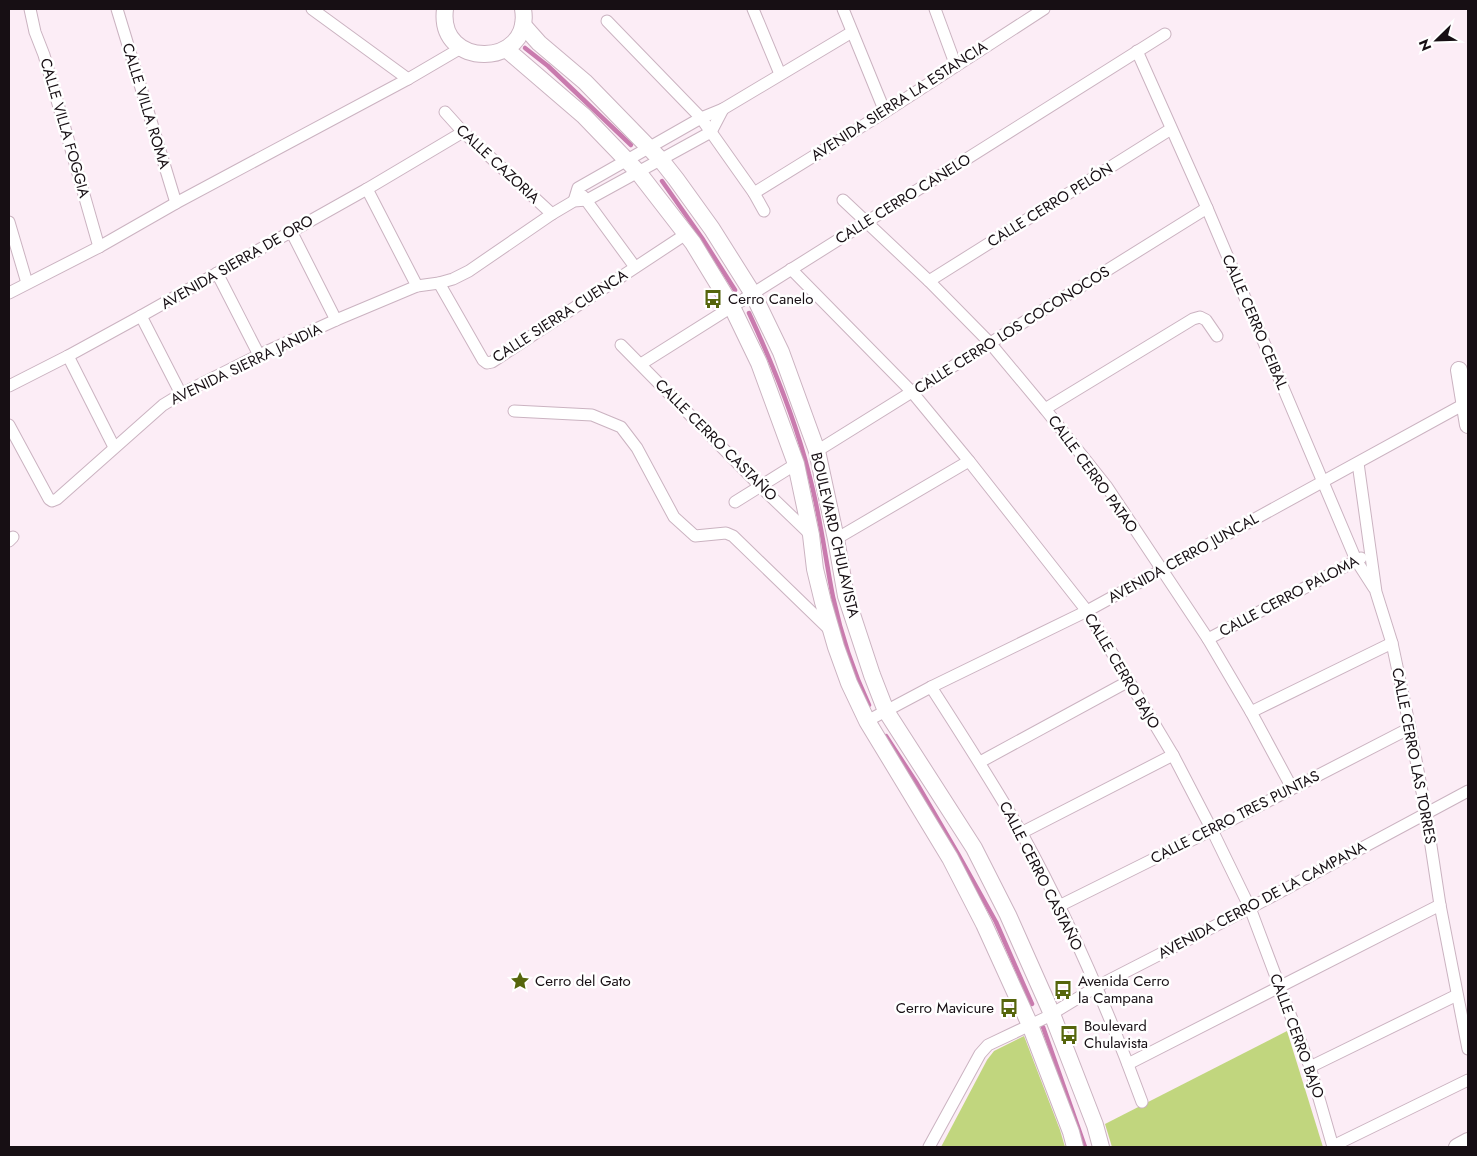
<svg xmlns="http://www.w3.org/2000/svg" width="1477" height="1156" viewBox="0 0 1477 1156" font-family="Jost,sans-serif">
<rect width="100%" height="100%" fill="#fcedf6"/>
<g fill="#c1d67e">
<path d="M1287,1031L1323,1147H1112L1105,1124Z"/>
<path d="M1024,1036L1060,1130L1065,1147H941L987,1060L994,1051Z"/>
</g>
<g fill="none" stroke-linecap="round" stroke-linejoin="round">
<g stroke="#c97bae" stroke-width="4.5">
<path d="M525,48L548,66L631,145"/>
<path d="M662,181L702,238L735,290"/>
<path d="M749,313C773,365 795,418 809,474C820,514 825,556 833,597C841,634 853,671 869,705"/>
<path d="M886,736L916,782L958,854L996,922L1032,1004"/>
<path d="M1043,1027L1085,1147"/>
</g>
<g stroke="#cbb3c1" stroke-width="13">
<g id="street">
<path d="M30,9L35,32L44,55L99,247"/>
<path d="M117,9L176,203"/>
<path d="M312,9L408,79"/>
<path d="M753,9L780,74"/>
<path d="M843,9L885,112"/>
<path d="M935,9L956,66"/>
<path d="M607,21L701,118L754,193L764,211"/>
<path d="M1137,51L1207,208L1356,560L1374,588"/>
<path d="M445,112L463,132L552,214"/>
<path d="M367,189L417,286"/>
<path d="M754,193L885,112L1044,9"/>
<path d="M583,196L635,267"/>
<path d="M843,200L929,281L990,343L1045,409L1107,487L1208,639L1251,712L1292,788"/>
<path d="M574,201L578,188L701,118L723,109L852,32"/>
<path d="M9,222L27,283"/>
<path d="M291,231L336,320"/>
<path d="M791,269L912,392L969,461L1087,611L1173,755L1212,830L1250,908L1310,1067L1333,1147"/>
<path d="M217,273L259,355"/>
<path d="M929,281L1171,129"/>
<path d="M439,283L483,360L487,363L492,362L686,234"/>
<path d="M9,293L99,247L176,203L408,79L461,48"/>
<path d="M141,316L181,394"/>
<path d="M621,345L761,487L811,535"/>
<path d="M68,356L114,447"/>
<path d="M641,364L1165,34"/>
<path d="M9,386L68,356L141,316L367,189L463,132"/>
<path d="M1045,409L1193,319L1200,317L1206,320L1217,336"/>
<path d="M514,411L592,415L621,427L637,448L674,517L695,536L726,533L733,536L830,630"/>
<path d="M9,425L49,499L52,501L57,499L163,405L181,394L259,355L336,320L417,286L439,283L453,279L469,271L552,214L574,201L587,200L711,132L723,109"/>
<path d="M817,451L1207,208"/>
<path d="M1358,463L1376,592L1392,643L1410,728L1426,813L1440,905L1468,1049"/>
<path d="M735,502L796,464"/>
<path d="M836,539L969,461"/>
<path d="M9,541L13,537"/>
<path d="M1208,639L1361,558"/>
<path d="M931,687C962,735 993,783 1021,832C1069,919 1108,1009 1142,1102"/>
<path d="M1251,712L1392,643"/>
<path d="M867,721L931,687L1087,611L1468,402"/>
<path d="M980,762L1129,681"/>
<path d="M1021,833L1173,755"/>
<path d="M1059,906L1212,830L1410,728"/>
<path d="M1128,1064L1440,905"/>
<path d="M1310,1067L1457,995"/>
<path d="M1333,1146L1468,1080"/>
<path d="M929,1147L980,1054L988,1045L1045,1018L1096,987L1250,908L1468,791"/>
</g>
</g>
<g stroke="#cbb3c1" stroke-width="18">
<g id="secondary">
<path d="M445,9C437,70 533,68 523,9"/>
<path d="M523,25L539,43L585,82L661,160L676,179L712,229L753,294L781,352L817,451L836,539L846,596L872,675L886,711L974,848L1008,915L1052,1014L1095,1125L1101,1147"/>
<path d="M506,49L584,116L638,172L693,243L732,307L759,363L796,464L811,535L815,569L823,602L836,647L849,683L867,721L950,858L984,924L1030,1025L1071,1132L1075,1147"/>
<path d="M1459,370L1468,425"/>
<path d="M1457,1147L1468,1141"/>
</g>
</g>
<use href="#street" stroke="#fff" stroke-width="11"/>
<use href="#secondary" stroke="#fff" stroke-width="16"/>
</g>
<defs>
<g id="bus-bare" transform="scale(1.5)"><path d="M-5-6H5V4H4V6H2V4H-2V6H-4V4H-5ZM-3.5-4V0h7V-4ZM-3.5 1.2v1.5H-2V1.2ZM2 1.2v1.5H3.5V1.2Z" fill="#56650c" stroke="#fff" stroke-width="2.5" paint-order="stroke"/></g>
<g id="sight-bare" transform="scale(1.5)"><path d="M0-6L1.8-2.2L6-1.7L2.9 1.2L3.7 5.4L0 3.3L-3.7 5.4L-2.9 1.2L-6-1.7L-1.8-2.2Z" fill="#56650c" stroke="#fff" stroke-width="2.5" paint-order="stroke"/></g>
</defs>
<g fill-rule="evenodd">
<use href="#bus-bare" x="713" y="299"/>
<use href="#sight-bare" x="520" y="981"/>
<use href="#bus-bare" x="1063" y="990"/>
<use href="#bus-bare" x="1009" y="1008"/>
<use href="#bus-bare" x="1069" y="1035"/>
</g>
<g text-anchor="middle" stroke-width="5" stroke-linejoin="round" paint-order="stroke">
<g font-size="15" fill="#170f14" stroke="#fff">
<text transform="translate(899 101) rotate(-33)" y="5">AVENIDA SIERRA LA ESTANCIA</text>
<text transform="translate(146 106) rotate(73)" y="5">CALLE VILLA ROMA</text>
<text transform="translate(65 128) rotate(74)" y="5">CALLE VILLA FOGGIA</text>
<text transform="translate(498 164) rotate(43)" y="5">CALLE CAZORIA</text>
<text transform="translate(903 199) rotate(-32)" y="5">CALLE CERRO CANELO</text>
<text transform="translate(1050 205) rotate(-32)" y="5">CALLE CERRO PELÓN</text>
<text transform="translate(237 262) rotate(-30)" y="5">AVENIDA SIERRA DE ORO</text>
<text transform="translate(560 316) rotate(-33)" y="5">CALLE SIERRA CUENCA</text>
<text transform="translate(1255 322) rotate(67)" y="5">CALLE CERRO CEIBAL</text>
<text transform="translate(1012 330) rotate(-32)" y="5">CALLE CERRO LOS COCONOCOS</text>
<text transform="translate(246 364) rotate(-26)" y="5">AVENIDA SIERRA JANDIA</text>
<text transform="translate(716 440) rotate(45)" y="5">CALLE CERRO CASTAÑO</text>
<text transform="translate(1093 474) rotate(54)" y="5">CALLE CERRO PATAO</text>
<text transform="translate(835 535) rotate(77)" y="5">BOULEVARD CHULAVISTA</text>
<text transform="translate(1183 558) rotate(-29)" y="5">AVENIDA CERRO JUNCAL</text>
<text transform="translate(1289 596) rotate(-28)" y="5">CALLE CERRO PALOMA</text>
<text transform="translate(1122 671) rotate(59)" y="5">CALLE CERRO BAJO</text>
<text transform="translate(1414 756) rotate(79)" y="5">CALLE CERRO LAS TORRES</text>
<text transform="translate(1235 817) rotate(-27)" y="5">CALLE CERRO TRES PUNTAS</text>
<text transform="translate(1041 876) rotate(63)" y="5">CALLE CERRO CASTAÑO</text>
<text transform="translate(1262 900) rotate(-28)" y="5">AVENIDA CERRO DE LA CAMPANA</text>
<text transform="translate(1297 1036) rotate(70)" y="5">CALLE CERRO BAJO</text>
</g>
<g font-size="15" fill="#170f14" stroke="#fff" text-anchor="start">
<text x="728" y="304">Cerro Canelo</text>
<text x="535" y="986">Cerro del Gato</text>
<text x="1078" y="986">Avenida Cerro<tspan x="1078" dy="17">la Campana</tspan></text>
<text x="994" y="1013" text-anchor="end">Cerro Mavicure</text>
<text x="1084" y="1031">Boulevard<tspan x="1084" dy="17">Chulavista</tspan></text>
</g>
</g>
<rect width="1477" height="1156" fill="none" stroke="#170f14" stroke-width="20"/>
<g transform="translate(1437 40) rotate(247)" stroke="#ffffff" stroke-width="4" paint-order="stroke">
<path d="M0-4L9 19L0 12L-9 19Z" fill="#170f14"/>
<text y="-8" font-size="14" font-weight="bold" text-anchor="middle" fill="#170f14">N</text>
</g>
</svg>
